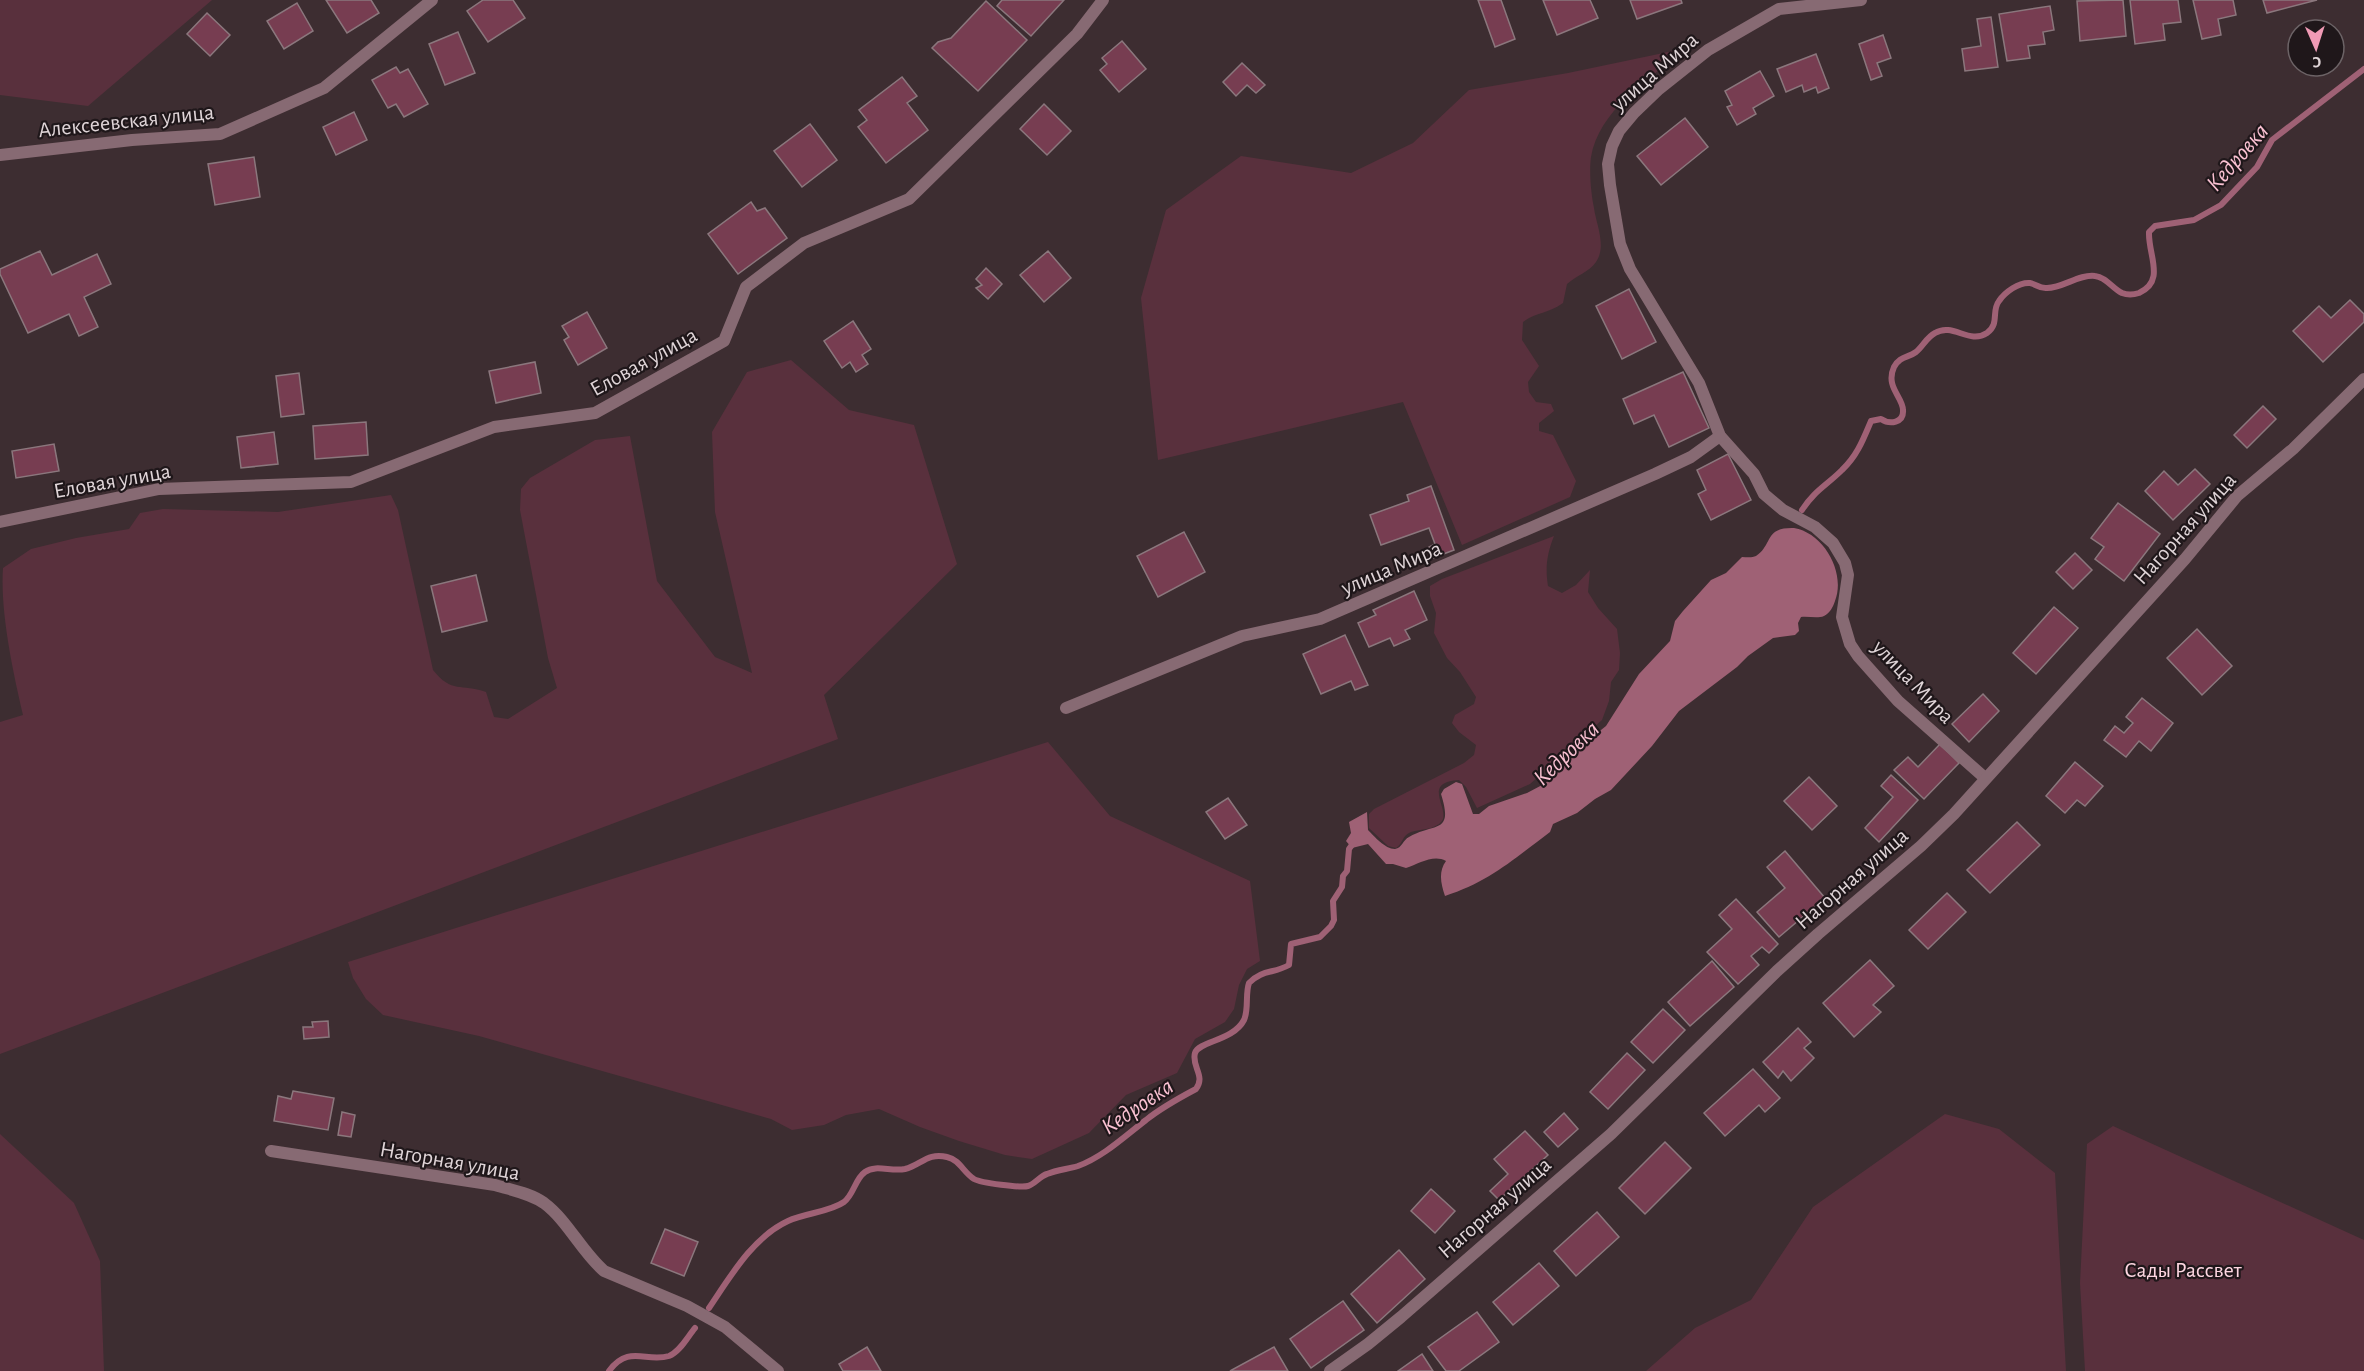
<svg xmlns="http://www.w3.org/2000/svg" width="2364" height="1371" viewBox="0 0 2364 1371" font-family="'Alegreya Sans',sans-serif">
<rect width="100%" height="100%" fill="#3d2d31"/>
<g fill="#59303d">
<path d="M0,0H212L88,106L0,95Z"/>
<path d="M1673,51L1680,54C1646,81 1599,111 1591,157C1589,172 1591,193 1594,208C1596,224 1607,246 1596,262C1589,272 1577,275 1567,284L1563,303C1548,314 1536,312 1523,322L1522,340L1539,366L1528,382L1529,392L1536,402L1551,404L1554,411L1539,423V431L1553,435L1576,481L1570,497L1462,545L1403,402L1158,460L1141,298L1166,210L1241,156L1351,173L1413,143L1469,90L1568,73Z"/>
<path d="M791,360L849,410L914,425L957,564L824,695L838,739L0,1054V722L23,715C13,672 0,612 3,568L31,549L76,538L129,529L140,513L163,509L278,512L391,495L398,510L433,670C452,694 461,683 486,692L494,717L508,719L557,688L548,658L520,510L521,489L530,478L595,440L630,436L657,581L715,657L752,673L715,512L712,432L747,372Z"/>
<path d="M1554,536C1547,554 1545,567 1548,586L1562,593L1576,585L1590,570L1588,592L1598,608L1617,629L1620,653L1619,670L1611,682L1609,701L1602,720L1530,784L1477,808L1466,787L1459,780C1421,782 1450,809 1442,821C1435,830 1421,829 1411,832C1402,835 1403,844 1396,848L1388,846L1369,828V814L1374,809L1464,763L1474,755L1476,745L1459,732L1452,723L1455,715L1474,704L1476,697L1460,672L1447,658L1434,633L1436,613L1430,596V586L1442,579Z"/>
<path d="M1048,742L1110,816L1250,881L1260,961L1247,969L1239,985L1234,1009L1225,1022L1195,1039L1177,1073L1126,1095L1089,1133L1032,1159L1005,1155L959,1141L920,1127L879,1109L846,1115L824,1125L792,1130L771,1119L479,1036L383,1015L366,999L353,978L348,962Z"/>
<path d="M1945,1114L1999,1129L2055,1173L2066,1371H1646L1695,1328L1751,1300L1813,1207Z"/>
<path d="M2113,1126L2364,1240V1371H2085L2080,1283L2087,1144Z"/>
<path d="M0,1134L74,1203L100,1261L104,1371H0Z"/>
</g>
<path fill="#9f6175" d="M1794,528C1824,533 1846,573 1835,601C1833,607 1830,613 1824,616C1817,619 1809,616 1801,617L1798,623L1799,631L1795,635L1773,638L1748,656L1737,667L1679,711L1652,746L1611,790L1595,799L1577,813L1553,824L1550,832C1514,859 1489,882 1445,896C1441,884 1438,872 1446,861C1433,854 1419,864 1406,868L1393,864H1386L1368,844L1352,848L1346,841L1351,833L1349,822L1367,812L1368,830C1374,836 1385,849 1395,849C1402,848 1403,840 1409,837C1434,822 1454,835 1441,794L1444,789L1456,782L1462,784L1473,814H1479L1489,806L1527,793L1544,784L1586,742L1606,726L1639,674L1670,641L1675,621L1683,611L1711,580L1726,573L1742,557C1746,557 1752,558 1756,556C1773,545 1764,527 1794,528Z"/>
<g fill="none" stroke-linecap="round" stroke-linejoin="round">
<g stroke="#9f6175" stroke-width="6">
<path d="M1802,510C1814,491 1827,485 1842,470C1857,456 1863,440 1871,421L1881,419C1890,425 1904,423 1903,410C1903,397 1885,387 1894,367C1900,356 1908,358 1916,352C1923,346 1927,337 1935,333C1953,322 1969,345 1987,333C2000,324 1991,311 1999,301C2005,292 2019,282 2030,283C2036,284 2040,289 2047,288C2063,288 2079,274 2095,276C2106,277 2112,288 2122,293C2127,295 2133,295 2139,293C2166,281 2148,255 2149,232L2155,226L2194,220L2221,205L2257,167L2272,140L2364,69"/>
<path d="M709,1308C730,1277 753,1237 788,1221C805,1213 830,1212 844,1202C854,1194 855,1179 865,1172C876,1164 891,1172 905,1169C921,1165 928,1152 947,1157C960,1160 963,1172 974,1179C981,1183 1021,1188 1028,1186C1035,1184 1040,1176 1047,1174C1057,1170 1068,1169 1078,1166C1103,1157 1125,1136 1146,1120C1161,1108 1179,1098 1196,1089C1206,1076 1191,1066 1195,1053C1199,1041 1233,1041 1244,1020C1249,1009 1245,994 1249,983C1263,969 1273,974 1289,965L1291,944L1320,937L1331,926L1334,920L1333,901L1342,887L1343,876L1347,871L1349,849L1354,842"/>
<path d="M609,1371C629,1344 646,1363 669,1356C680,1352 688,1336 695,1328"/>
</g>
</g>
<g fill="#773d51" stroke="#8b777d" stroke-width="1.5">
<path d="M326,0H371L379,13L347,33Z"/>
<path d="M483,0H513L525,18L488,42L467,11Z"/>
<path d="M1002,0H1064L1031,36L997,6Z"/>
<path d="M1478,0H1501L1515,39L1495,47Z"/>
<path d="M1543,0H1590L1598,18L1557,35Z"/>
<path d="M1630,0H1681L1682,3L1637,19Z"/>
<path d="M2123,0L2126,36L2080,41L2077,1Z"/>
<path d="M2130,0H2178L2181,22L2163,24L2165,40L2135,44Z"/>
<path d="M2193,0H2233L2236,15L2218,19L2221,35L2202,39Z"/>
<path d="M2263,0H2317L2267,13Z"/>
<path d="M986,1L1027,40L978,91L932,48L938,42L951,38Z"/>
<path d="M297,3L313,31L284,49L267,21Z"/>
<path d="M2050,6L2054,30L2043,32L2045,44L2028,46L2030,58L2007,61L1999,14Z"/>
<path d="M207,13L230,35L210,56L187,34Z"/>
<path d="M1991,17L1998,67L1965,71L1962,49L1981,46L1977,19Z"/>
<path d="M458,32L475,73L445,85L429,44Z"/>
<path d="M1883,35L1891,58L1877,63L1882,76L1871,80L1859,44Z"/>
<path d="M1122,41L1146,69L1119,92L1100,70L1107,64L1102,58Z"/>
<path d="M1816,54L1829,88L1818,93L1816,87L1804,92L1802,85L1786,92L1777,69Z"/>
<path d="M1242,63L1265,85L1256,93L1247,85L1236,96L1223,82Z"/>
<path d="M396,67L400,73L408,69L428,104L404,117L396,104L388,108L372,80Z"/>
<path d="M1760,71L1774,96L1753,108L1756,114L1737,125L1727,107L1732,105L1725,91Z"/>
<path d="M902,77L917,96L907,103L928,130L886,163L858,127L867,120L859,110Z"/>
<path d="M1044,104L1071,131L1047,155L1020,129Z"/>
<path d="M354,112L367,140L336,155L323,127Z"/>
<path d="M1685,118L1708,147L1661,185L1637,156Z"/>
<path d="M810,124L837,160L802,187L774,151Z"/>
<path d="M254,157L260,197L215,205L208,164Z"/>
<path d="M751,202L757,211L765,208L787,238L738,274L708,234Z"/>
<path d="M40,251L52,275L97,254L111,284L84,297L98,327L79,336L69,314L28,333L0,274V269Z"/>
<path d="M1048,251L1071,278L1044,302L1020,275Z"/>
<path d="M986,268L1002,284L988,299L976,288L982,285L976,279Z"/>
<path d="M1629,289L1656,342L1622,359L1596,306Z"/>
<path d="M2350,300L2364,314V322L2323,362L2293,331L2319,306L2331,318Z"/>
<path d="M587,312L607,348L578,365L564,340L569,337L562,326Z"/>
<path d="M853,321L871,349L862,355L868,364L856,372L850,362L842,368L824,341Z"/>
<path d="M535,362L541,393L496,403L489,371Z"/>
<path d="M1683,372L1709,428L1669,447L1654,415L1634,424L1623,399Z"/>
<path d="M299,373L304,414L281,417L276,376Z"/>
<path d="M2263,406L2276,419L2247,448L2234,435Z"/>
<path d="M366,422L368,455L315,459L313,426Z"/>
<path d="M274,432L278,464L241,468L237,437Z"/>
<path d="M54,444L59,471L16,478L12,451Z"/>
<path d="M1728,454L1751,500L1711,520L1698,494L1706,490L1697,470Z"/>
<path d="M2195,469L2210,484L2173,520L2145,491L2164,471L2178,485Z"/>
<path d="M1431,486L1454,550L1433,558L1429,547L1435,544L1429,528L1381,545L1370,515L1409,501L1407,495Z"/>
<path d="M2118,503L2160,534L2124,581L2095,559L2104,547L2091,538Z"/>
<path d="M1184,532L1205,572L1158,597L1137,556Z"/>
<path d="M2075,553L2092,570L2073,589L2056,572Z"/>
<path d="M476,575L487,621L442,632L431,586Z"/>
<path d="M1414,591L1427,620L1405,630L1410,639L1394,646L1390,638L1369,647L1358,623L1376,615L1373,610Z"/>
<path d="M2054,607L2078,628L2036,674L2013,653Z"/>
<path d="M2197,629L2232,666L2202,695L2167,658Z"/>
<path d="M1345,635L1368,685L1355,690L1351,681L1321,694L1303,654Z"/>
<path d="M1983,694L1999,711L1969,742L1952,724Z"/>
<path d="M2142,698L2173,723L2151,751L2139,741L2126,757L2104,740L2115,726L2124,733L2133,723L2126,717Z"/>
<path d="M1940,744L1959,763L1924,799L1894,770L1908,757L1918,767Z"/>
<path d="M2075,762L2103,786L2085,806L2077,800L2065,813L2046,796Z"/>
<path d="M1891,775L1918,800L1879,842L1865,828L1893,797L1881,786Z"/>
<path d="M1809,777L1837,806L1812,830L1784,801Z"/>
<path d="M1228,798L1247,825L1225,839L1206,812Z"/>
<path d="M2017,822L2040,845L1990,893L1967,870Z"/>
<path d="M1785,851L1825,898L1779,937L1757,912L1785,888L1767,867Z"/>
<path d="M1947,893L1966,912L1928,949L1909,930Z"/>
<path d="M1736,899L1778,944L1769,953L1762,947L1751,956L1759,965L1738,984L1707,952L1732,929L1719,915Z"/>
<path d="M1870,960L1894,986L1873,1005L1881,1012L1854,1037L1823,1003Z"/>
<path d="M1712,961L1734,987L1690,1026L1668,1002Z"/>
<path d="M1663,1009L1685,1030L1653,1063L1631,1042Z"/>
<path d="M328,1021L329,1037L304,1039L303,1027H313L312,1022Z"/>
<path d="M1798,1028L1811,1042L1804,1048L1814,1058L1791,1081L1783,1071L1778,1078L1763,1062Z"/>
<path d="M1627,1053L1645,1070L1608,1109L1590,1092Z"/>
<path d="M1753,1069L1780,1098L1765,1112L1759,1105L1725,1136L1704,1113Z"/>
<path d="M293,1091L334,1098L328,1130L274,1121L278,1096L291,1099Z"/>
<path d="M342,1112L355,1115L351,1137L338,1135Z"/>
<path d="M1564,1113L1578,1129L1558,1147L1544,1132Z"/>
<path d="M1525,1131L1548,1155L1499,1200L1490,1191L1508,1174L1494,1159Z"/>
<path d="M1665,1142L1691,1168L1645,1214L1619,1188Z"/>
<path d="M1431,1189L1455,1211L1435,1233L1411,1211Z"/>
<path d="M1597,1212L1619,1237L1576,1276L1554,1251Z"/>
<path d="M665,1229L698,1242L684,1276L651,1263Z"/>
<path d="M1399,1250L1425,1279L1377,1323L1351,1294Z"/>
<path d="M1539,1263L1559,1286L1513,1325L1493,1302Z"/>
<path d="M1343,1301L1364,1330L1311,1368L1290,1339Z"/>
<path d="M1477,1312L1499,1342L1459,1371H1446L1428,1347Z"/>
<path d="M867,1347L881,1371H843L839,1364Z"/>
<path d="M1274,1347L1288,1371H1230Z"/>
<path d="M1422,1354L1433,1371H1398Z"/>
</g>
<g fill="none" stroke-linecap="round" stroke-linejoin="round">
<g stroke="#876a73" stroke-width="12">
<path d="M1861,0L1779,9L1708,50L1659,89L1634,113L1619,131L1612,146L1608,164L1610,185L1620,244L1630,269L1699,383L1720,436L1754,474L1764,494L1783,510L1815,527L1833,543L1845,563L1848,575L1842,617L1850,644L1858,656L1898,701L1985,778"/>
<path d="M0,155L132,140L220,134L324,88L432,0"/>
<path d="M0,522L159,489L351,482L494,427L595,413L724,341L746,287L804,243L909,199L1077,34L1103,0"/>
<path d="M1066,708L1242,636L1320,619L1655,474L1691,457L1720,436"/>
<path d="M271,1151L495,1185C511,1190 530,1193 544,1203C568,1221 581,1251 604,1271L687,1306L725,1327L778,1371"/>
<path d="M1330,1371L1368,1344L1401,1317L1611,1134L1777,971L1818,934L1921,846L1954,814L2185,559L2237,496L2293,449L2364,379"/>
</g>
</g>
<g text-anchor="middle" stroke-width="4.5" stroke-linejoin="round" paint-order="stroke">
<g font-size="22" fill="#e0d5d8" stroke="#1f171a">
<text transform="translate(1654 71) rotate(-41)" y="8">улица Мира</text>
<text transform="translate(126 120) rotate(-6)" y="8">Алексеевская улица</text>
<text transform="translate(643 361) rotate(-29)" y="8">Еловая улица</text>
<text transform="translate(112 480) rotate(-10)" y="8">Еловая улица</text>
<text transform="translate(2184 528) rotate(-48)" y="8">Нагорная улица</text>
<text transform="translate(1391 567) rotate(-23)" y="8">улица Мира</text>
<text transform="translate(1914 681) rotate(46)" y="8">улица Мира</text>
<text transform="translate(1851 878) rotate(-41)" y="8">Нагорная улица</text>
<text transform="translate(450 1160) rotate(10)" y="8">Нагорная улица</text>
<text transform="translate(1494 1207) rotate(-41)" y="8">Нагорная улица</text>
</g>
<g font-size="22" fill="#fdd6e1" stroke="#1f171a">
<text x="2183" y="1277">Сады Рассвет</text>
</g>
<g font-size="24" font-style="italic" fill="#fac1d2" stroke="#1f171a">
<text transform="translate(2237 157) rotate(-49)" y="8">Кедровка</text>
<text transform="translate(1566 753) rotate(-44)" y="8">Кедровка</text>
<text transform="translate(1137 1106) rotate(-34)" y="8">Кедровка</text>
</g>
</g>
<g transform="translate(2316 48) rotate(177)"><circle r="28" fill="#1f171a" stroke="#6c6366" stroke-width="1.5"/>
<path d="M0-4.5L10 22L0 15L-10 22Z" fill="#f09ab5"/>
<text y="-9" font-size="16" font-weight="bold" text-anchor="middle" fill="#e0d5d8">С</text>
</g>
</svg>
